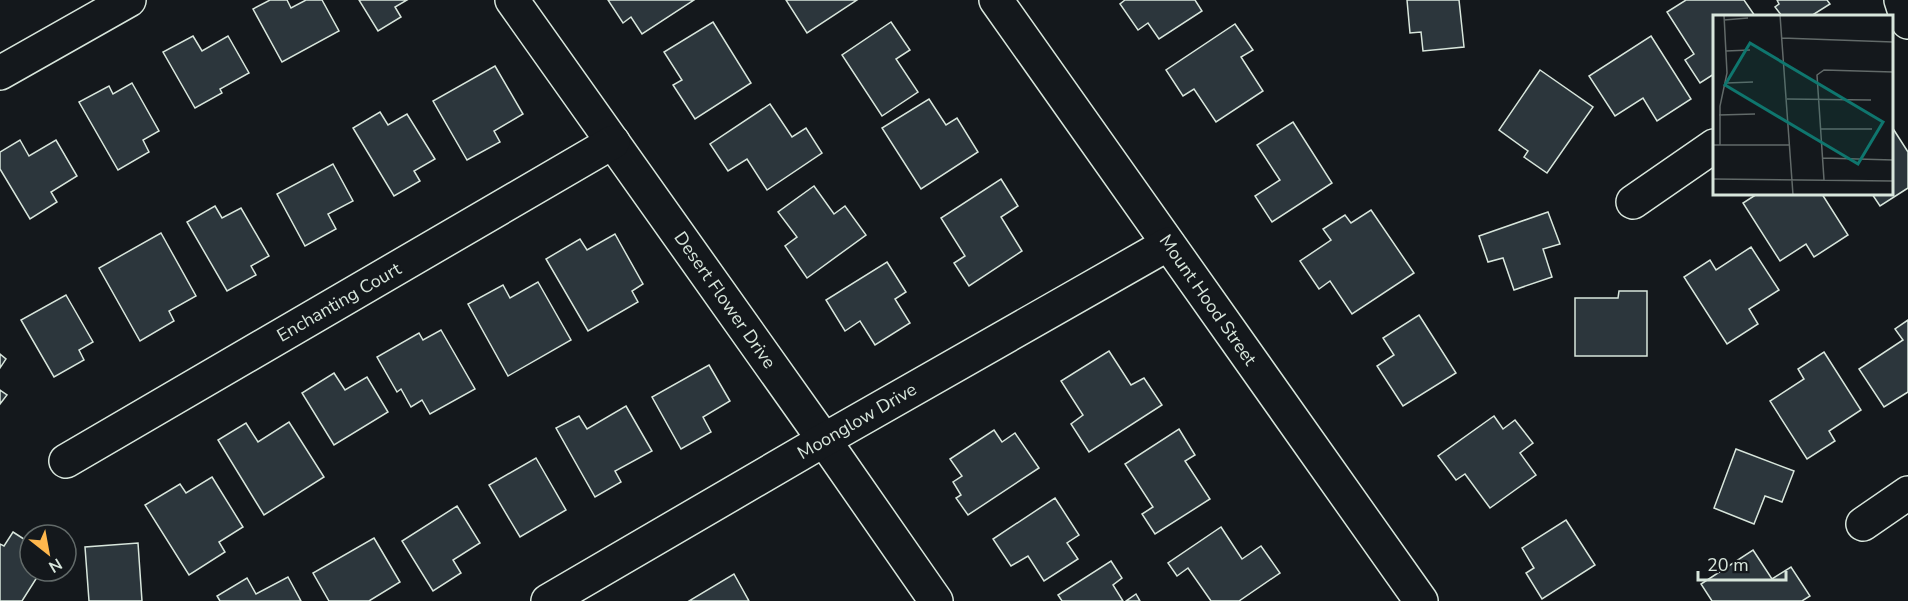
<svg xmlns="http://www.w3.org/2000/svg" width="1908" height="601" viewBox="0 0 1908 601" font-family="'Nunito Sans',sans-serif">
<rect width="100%" height="100%" fill="#14181c"/>
<g fill="#2c363c" stroke="#d8e6dc" stroke-width="1.5">
<path d="M270,0H287L291,8L306,0H322L339,31L282,62L253,9Z"/>
<path d="M359,0H407L395,7L401,17L378,31Z"/>
<path d="M608,0H694L642,34L631,17L623,23Z"/>
<path d="M786,0H857L807,33Z"/>
<path d="M1125,0H1195L1202,11L1159,39L1148,23L1138,30L1120,4Z"/>
<path d="M1407,0H1459L1464,47L1423,51L1421,32L1410,33Z"/>
<path d="M1686,0H1744L1755,16H1714V74L1700,83L1685,60L1694,54L1667,12Z"/>
<path d="M1777,0H1827L1830,4L1811,16H1782L1775,7L1779,4Z"/>
<path d="M713,22L751,83L695,119L673,85L682,80L664,52Z"/>
<path d="M891,22L910,50L896,59L918,92L882,116L842,55Z"/>
<path d="M1235,24L1253,50L1241,57L1263,91L1216,122L1194,89L1183,96L1166,70Z"/>
<path d="M193,36L202,51L228,36L249,73L220,89L222,93L195,108L163,52Z"/>
<path d="M1651,36L1691,99L1657,121L1643,98L1615,116L1589,76Z"/>
<path d="M495,66L523,114L494,131L500,142L467,160L433,101Z"/>
<path d="M1540,70L1593,107L1547,173L1524,157L1528,151L1499,130Z"/>
<path d="M132,83L159,131L143,140L149,152L118,170L79,102L109,86L113,94Z"/>
<path d="M929,99L946,125L957,118L978,152L921,189L882,128Z"/>
<path d="M770,104L792,137L806,128L822,153L767,190L747,159L728,171L710,144Z"/>
<path d="M380,112L388,125L407,114L435,159L414,171L420,181L394,196L353,128Z"/>
<path d="M1293,122L1332,183L1272,222L1255,196L1280,180L1257,145Z"/>
<path d="M1892,127L1908,152V188L1880,206L1872,194H1892Z"/>
<path d="M20,140L29,156L56,140L77,176L51,192L57,202L30,219L0,169V152Z"/>
<path d="M333,164L353,201L328,214L336,229L305,246L277,194Z"/>
<path d="M1001,179L1018,206L1001,217L1022,251L969,286L954,263L965,256L941,218Z"/>
<path d="M814,186L834,214L845,206L866,235L807,278L785,246L797,237L778,212Z"/>
<path d="M1757,194H1822L1848,235L1814,257L1806,244L1780,261L1743,203Z"/>
<path d="M215,206L222,218L241,208L269,256L251,266L256,275L227,291L187,222Z"/>
<path d="M1371,210L1414,273L1352,314L1330,281L1319,289L1300,261L1331,240L1323,229L1345,215L1351,223Z"/>
<path d="M1548,212L1560,244L1543,249L1552,277L1514,290L1503,258L1488,262L1479,236Z"/>
<path d="M161,233L196,296L169,311L174,321L140,341L99,268Z"/>
<path d="M615,234L643,284L632,291L638,302L588,331L546,259L580,239L587,250Z"/>
<path d="M1751,247L1779,290L1749,309L1758,324L1727,344L1684,277L1710,260L1716,270Z"/>
<path d="M887,262L906,292L895,299L910,323L875,345L860,321L845,331L826,300Z"/>
<path d="M538,282L571,340L508,376L468,304L503,285L510,298Z"/>
<path d="M1619,291H1647V356H1575V298H1618Z"/>
<path d="M66,295L93,342L79,350L84,360L54,377L21,320Z"/>
<path d="M1419,315L1456,373L1403,406L1377,366L1394,355L1383,338Z"/>
<path d="M1908,320V392L1884,407L1859,369L1903,340L1895,329Z"/>
<path d="M441,330L475,389L430,414L422,400L411,407L401,389L397,392L377,357L419,333L423,340Z"/>
<path d="M1109,351L1131,385L1144,378L1162,405L1089,452L1071,424L1083,415L1061,381Z"/>
<path d="M1824,352L1861,410L1829,431L1835,441L1807,459L1770,401L1804,379L1798,369Z"/>
<path d="M0,354L6,359L0,368Z"/>
<path d="M709,365L730,401L703,417L711,432L681,449L652,397Z"/>
<path d="M334,373L345,390L367,377L388,412L334,445L302,393Z"/>
<path d="M0,390L7,395L0,404Z"/>
<path d="M626,406L652,451L615,471L621,482L595,497L556,428L579,416L587,429Z"/>
<path d="M1494,416L1503,429L1515,420L1533,443L1520,453L1536,475L1490,508L1465,474L1456,480L1438,456Z"/>
<path d="M289,422L324,477L264,515L218,440L246,423L258,442Z"/>
<path d="M1179,429L1195,455L1185,461L1210,499L1155,534L1142,514L1153,507L1125,464Z"/>
<path d="M994,430L1002,442L1015,433L1039,468L968,515L956,498L961,495L953,482L962,476L950,459Z"/>
<path d="M1736,449L1794,471L1782,502L1765,496L1754,524L1714,508Z"/>
<path d="M536,458L566,510L520,537L489,485Z"/>
<path d="M212,477L243,527L219,542L225,552L189,575L145,505L180,484L186,493Z"/>
<path d="M1055,498L1079,535L1067,543L1078,559L1044,581L1028,556L1011,566L993,539Z"/>
<path d="M457,506L480,543L453,560L461,573L433,591L402,541Z"/>
<path d="M1566,520L1595,565L1542,599L1526,573L1534,568L1522,548Z"/>
<path d="M1221,527L1242,559L1261,546L1280,573L1239,601H1211L1188,568L1177,576L1168,563Z"/>
<path d="M13,532L30,543V571H41L22,601H0V544L4,546Z"/>
<path d="M374,538L400,582L369,601H329L313,573Z"/>
<path d="M138,543L142,601H89L85,547Z"/>
<path d="M1753,550L1772,579L1791,567L1810,596L1802,601H1712L1701,584Z"/>
<path d="M1111,561L1122,578L1113,585L1123,601H1062L1058,595Z"/>
<path d="M734,574L749,601H689Z"/>
<path d="M288,577L301,601H220L217,596L247,578L256,594Z"/>
<path d="M1136,594L1140,601H1126Z"/>
</g>
<g fill="none" stroke-linecap="round" stroke-linejoin="round">
<g stroke="#d8e6dc" stroke-width="36">
<g id="minor">
<path d="M512,0L824,440L936,601"/>
<path d="M996,0L1421,601"/>
<path d="M1901,0L1908,22"/>
<path d="M0,73L129,0"/>
<path d="M1633,202L1714,146"/>
<path d="M66,461L613,142"/>
<path d="M1863,524L1908,493"/>
<path d="M548,601L824,440L1168,244"/>
</g>
</g>
<use href="#minor" stroke="#14181c" stroke-width="33"/>
</g>
<g text-anchor="middle" stroke-width="4.5" stroke-linejoin="round" paint-order="stroke">
<g font-size="18" fill="#d8e6dc" stroke="#14181c">
<text transform="translate(725 300) rotate(55)" y="6">Desert Flower Drive</text>
<text transform="translate(1208 300) rotate(55)" y="6">Mount Hood Street</text>
<text transform="translate(339 302) rotate(-30)" y="6">Enchanting Court</text>
<text transform="translate(857 421) rotate(-30)" y="6">Moonglow Drive</text>
</g>
</g>
<g transform="translate(1713 15)">
<rect width="180" height="180" fill="#14181c"/>
<path fill="none" stroke="#626a69" stroke-width="1.5" d="M67,0L80,180M11,5L35,3M69,23L180,27M13,36L37,35M13,68L40,67M74,84L158,85M6,100L42,99M108,114H159M0,130H77M7,130V91L14,58L11,0M110,143L180,145M0,164L180,166M111,165L104,60L111,55L180,57"/>
<path fill="#0f766e" fill-opacity="0.15" stroke="#0f766e" stroke-width="3" d="M37,28L170,107L145,149L12,70Z"/>
<rect width="180" height="180" fill="none" stroke="#d8e6dc" stroke-width="3"/>
</g>
<g transform="translate(48 553) rotate(149)"><circle r="28" fill="#14181c" stroke="#626a69" stroke-width="1.5"/>
<path d="M0-4.5L10 22L0 15L-10 22Z" fill="#ffb74d"/>
<text y="-9" font-size="16" font-weight="bold" text-anchor="middle" fill="#d8e6dc">N</text>
</g>
<path d="M1698 571v9h88v-9" fill="none" stroke="#d8e6dc" stroke-width="3"/>
<text x="1707" y="571" font-size="18" fill="#d8e6dc" stroke="#14181c" stroke-width="4.5" paint-order="stroke">20 m</text>
</svg>
